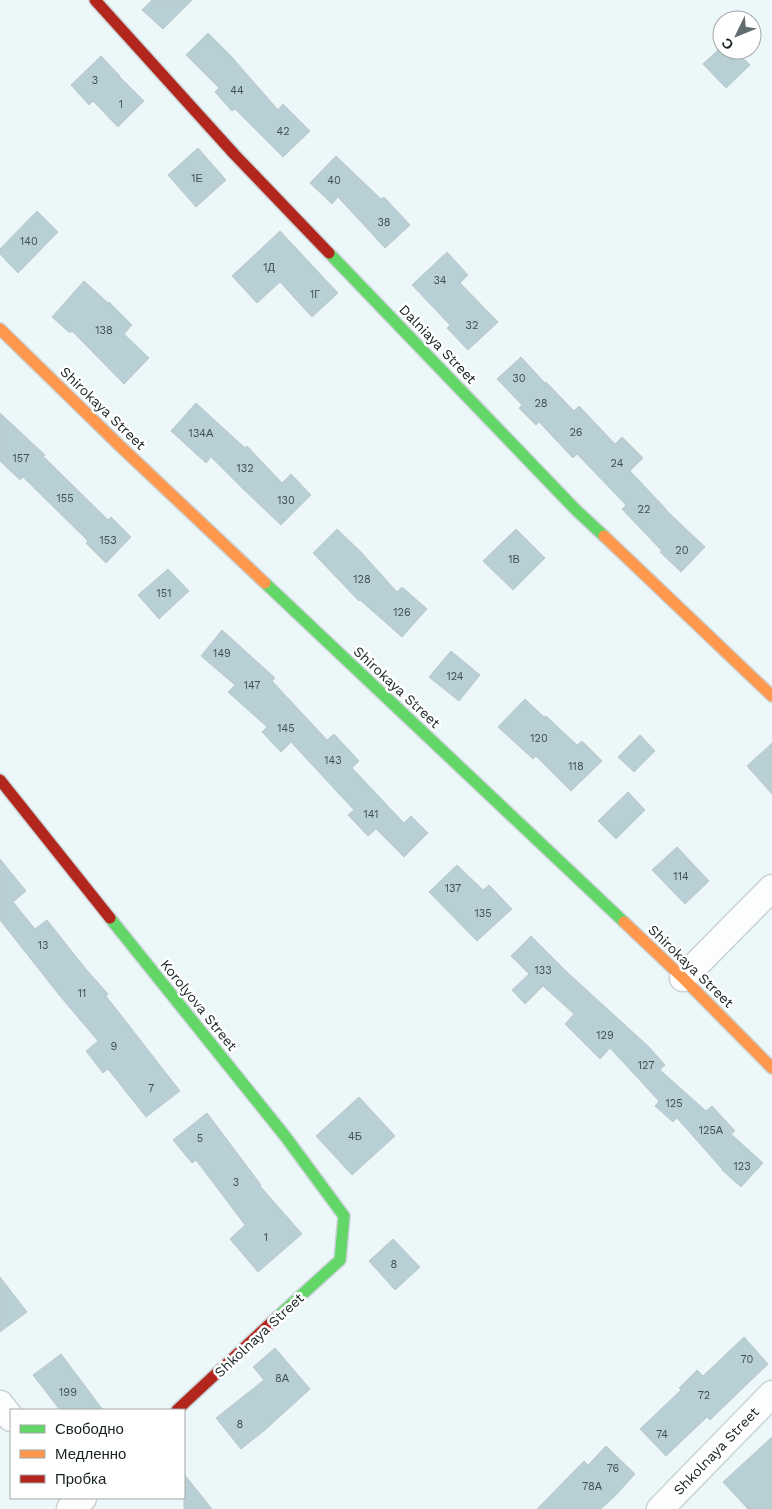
<svg xmlns="http://www.w3.org/2000/svg" width="772" height="1509" viewBox="0 0 772 1509" font-family="'Work Sans',sans-serif">
<rect width="100%" height="100%" fill="#ecf7f9"/>
<g fill="#b8d0d5" stroke="#bdc7c9">
<path d="M152,0H192L163,29L142,10Z"/>
<path d="M208,33L231,56L278,110L283,104L310,131L283,157L235,109L232,111L215,92L219,88L186,55Z"/>
<path d="M718,50H735L750,65L726,88L703,64Z"/>
<path d="M101,56L120,76H119L144,101L118,127L93,101L89,105L71,85Z"/>
<path d="M198,148L226,180L196,207L168,175Z"/>
<path d="M336,156L381,199L384,197L410,225L385,248L338,197L332,204L310,183Z"/>
<path d="M37,211L58,232L18,273L0,254V249Z"/>
<path d="M280,231L338,293L312,317L280,282L257,303L232,276Z"/>
<path d="M447,252L468,275L460,283L498,322L468,350L447,328L450,325L412,285Z"/>
<path d="M84,281L108,303L109,302L132,325L124,334L149,358L124,384L72,331L70,333L52,317Z"/>
<path d="M521,357L545,383L546,382L574,411L579,406L615,444L622,437L643,458L630,471L666,509V510L705,547L681,572L660,552L662,551L622,509L626,505L577,454L573,458L539,422L536,425L519,408L522,405L497,379Z"/>
<path d="M196,403L245,448L247,446L282,483L291,474L311,495L281,525L244,490L211,457L206,463L171,431Z"/>
<path d="M0,413L45,455L43,456L108,520L111,517L131,537L106,563L86,543L88,541L23,477L20,480L0,461Z"/>
<path d="M337,529L360,551L397,592L402,587L427,609L402,637L360,600L359,601L313,553Z"/>
<path d="M516,529L545,558L513,590L483,561Z"/>
<path d="M168,569L189,591L159,619L138,595Z"/>
<path d="M222,630L275,678L272,681L327,740L334,734L359,761L352,768L404,823L411,816L428,833L404,857L376,829L368,836L348,815L354,810L291,742L281,752L262,732L267,727L228,692L235,685L201,656Z"/>
<path d="M451,651L480,675L459,701L429,677Z"/>
<path d="M525,699L544,717L546,716L577,745L582,741L602,761L571,791L536,756L533,759L498,727Z"/>
<path d="M640,735L655,751L634,772L618,757Z"/>
<path d="M772,743V794L747,766Z"/>
<path d="M628,792L645,810L616,839L598,821Z"/>
<path d="M677,847L709,881L685,904L652,870Z"/>
<path d="M0,859L26,891L13,902L35,929L47,920L85,968L108,994L106,996L180,1091L146,1117L108,1069L103,1073L86,1051L98,1041L60,996L0,920Z"/>
<path d="M457,865L483,890L489,885L512,909L477,941L429,892Z"/>
<path d="M531,936L567,972L648,1046L665,1065L660,1070L706,1111L712,1106L735,1131L731,1134L763,1163L741,1187L722,1170V1169L677,1118L673,1122L655,1106L659,1101L610,1048L600,1059L565,1024L574,1014L543,986L525,1004L512,990L529,974L511,956Z"/>
<path d="M359,1097L395,1136L352,1175L316,1136Z"/>
<path d="M207,1113L261,1185L260,1186L302,1234L258,1272L230,1239L245,1225L196,1160L192,1163L173,1140Z"/>
<path d="M393,1239L420,1267L395,1290L369,1261Z"/>
<path d="M0,1277L27,1312L0,1332Z"/>
<path d="M744,1337L768,1364L710,1420L707,1417L666,1456L640,1429L681,1390L679,1388L697,1370L703,1376Z"/>
<path d="M275,1348L310,1389L265,1430L241,1449L216,1418L264,1380L253,1367Z"/>
<path d="M61,1354L103,1410H60L33,1375Z"/>
<path d="M772,1437V1509H748L723,1482Z"/>
<path d="M606,1446L635,1474L616,1495L601,1509H537L584,1461L588,1465Z"/>
<path d="M184,1474L212,1509H184Z"/>
</g>
<g fill="none" stroke-linecap="round" stroke-linejoin="round">
<g stroke="#c9d3d5" stroke-width="29">
<g id="street">
<path d="M683,978L772,888"/>
<path d="M0,1404L11,1418"/>
<path d="M70,1509L83,1498"/>
<path d="M660,1509L772,1394"/>
</g>
</g>
<g stroke="#c9d3d5" stroke-width="14">
<g id="fast">
<path d="M329,253L576,510L604,536"/>
<path d="M265,583L624,922"/>
<path d="M110,918L285,1136L344,1216L340,1260L274,1320"/>
</g>
</g>
<g stroke="#c9d3d5" stroke-width="14">
<g id="slow">
<path d="M0,329L121,447L265,583"/>
<path d="M604,536L772,696"/>
<path d="M624,922L683,978L772,1068"/>
</g>
</g>
<g stroke="#c9d3d5" stroke-width="14">
<g id="jam">
<path d="M95,0L235,155L329,253"/>
<path d="M0,780L110,918"/>
<path d="M177,1410L274,1320"/>
</g>
</g>
<use href="#street" stroke="#fcfefe" stroke-width="26"/>
<use href="#fast" stroke="#63d668" stroke-width="11"/>
<use href="#slow" stroke="#ff974d" stroke-width="11"/>
<use href="#jam" stroke="#b3261e" stroke-width="11"/>
</g>
<g text-anchor="middle" stroke-width="5" stroke-linejoin="round" paint-order="stroke">
<g font-size="11" fill="#414e50">
<text x="95" y="84">3</text>
<text x="237" y="94">44</text>
<text x="121" y="108">1</text>
<text x="283" y="135">42</text>
<text x="197" y="182">1Е</text>
<text x="334" y="184">40</text>
<text x="384" y="226">38</text>
<text x="29" y="245">140</text>
<text x="269" y="271">1Д</text>
<text x="440" y="284">34</text>
<text x="315" y="298">1Г</text>
<text x="472" y="329">32</text>
<text x="104" y="334">138</text>
<text x="519" y="382">30</text>
<text x="541" y="407">28</text>
<text x="576" y="436">26</text>
<text x="201" y="437">134А</text>
<text x="21" y="462">157</text>
<text x="617" y="467">24</text>
<text x="245" y="472">132</text>
<text x="65" y="502">155</text>
<text x="286" y="504">130</text>
<text x="644" y="513">22</text>
<text x="108" y="544">153</text>
<text x="682" y="554">20</text>
<text x="514" y="563">1В</text>
<text x="362" y="583">128</text>
<text x="164" y="597">151</text>
<text x="402" y="616">126</text>
<text x="222" y="657">149</text>
<text x="455" y="680">124</text>
<text x="252" y="689">147</text>
<text x="286" y="732">145</text>
<text x="539" y="742">120</text>
<text x="333" y="764">143</text>
<text x="576" y="770">118</text>
<text x="371" y="818">141</text>
<text x="681" y="880">114</text>
<text x="453" y="892">137</text>
<text x="483" y="917">135</text>
<text x="43" y="949">13</text>
<text x="543" y="974">133</text>
<text x="82" y="997">11</text>
<text x="605" y="1039">129</text>
<text x="114" y="1050">9</text>
<text x="646" y="1069">127</text>
<text x="151" y="1092">7</text>
<text x="674" y="1107">125</text>
<text x="711" y="1134">125А</text>
<text x="355" y="1140">4Б</text>
<text x="200" y="1142">5</text>
<text x="742" y="1170">123</text>
<text x="236" y="1186">3</text>
<text x="266" y="1241">1</text>
<text x="394" y="1268">8</text>
<text x="747" y="1363">70</text>
<text x="282" y="1382">8А</text>
<text x="68" y="1396">199</text>
<text x="704" y="1399">72</text>
<text x="240" y="1428">8</text>
<text x="662" y="1438">74</text>
<text x="613" y="1472">76</text>
<text x="592" y="1490">78А</text>
</g>
<g font-size="14" fill="#192224" stroke="#fff">
<text transform="translate(438 344) rotate(46)" y="5">Dalniaya Street</text>
<text transform="translate(103 408) rotate(44)" y="5">Shirokaya Street</text>
<text transform="translate(397 687) rotate(43)" y="5">Shirokaya Street</text>
<text transform="translate(691 966) rotate(44)" y="5">Shirokaya Street</text>
<text transform="translate(199 1005) rotate(51)" y="5">Korolyova Street</text>
<text transform="translate(259 1335) rotate(-43)" y="5">Shkolnaya Street</text>
<text transform="translate(716 1451) rotate(-46)" y="5">Shkolnaya Street</text>
</g>
</g>
<rect x="10" y="1409" width="175" height="90" fill="#ffffff" stroke="#a3a7a7"/>
<rect x="20" y="1425" width="25" height="8" fill="#63d668" stroke="#a3a7a7"/>
<text x="55" y="1434" font-size="15" fill="#192224">Свободно</text>
<rect x="20" y="1450" width="25" height="8" fill="#ff974d" stroke="#a3a7a7"/>
<text x="55" y="1459" font-size="15" fill="#192224">Медленно</text>
<rect x="20" y="1475" width="25" height="8" fill="#b3261e" stroke="#a3a7a7"/>
<text x="55" y="1484" font-size="15" fill="#192224">Пробка</text>
<g transform="translate(737 35) rotate(227)"><circle r="24" fill="#ffffff" stroke="#a3a7a7"/>
<path d="M0-4L9 19L0 12L-9 19Z" fill="#636d6f"/>
<text y="-8" font-size="14" font-weight="bold" text-anchor="middle" fill="#192224">С</text>
</g>
</svg>
